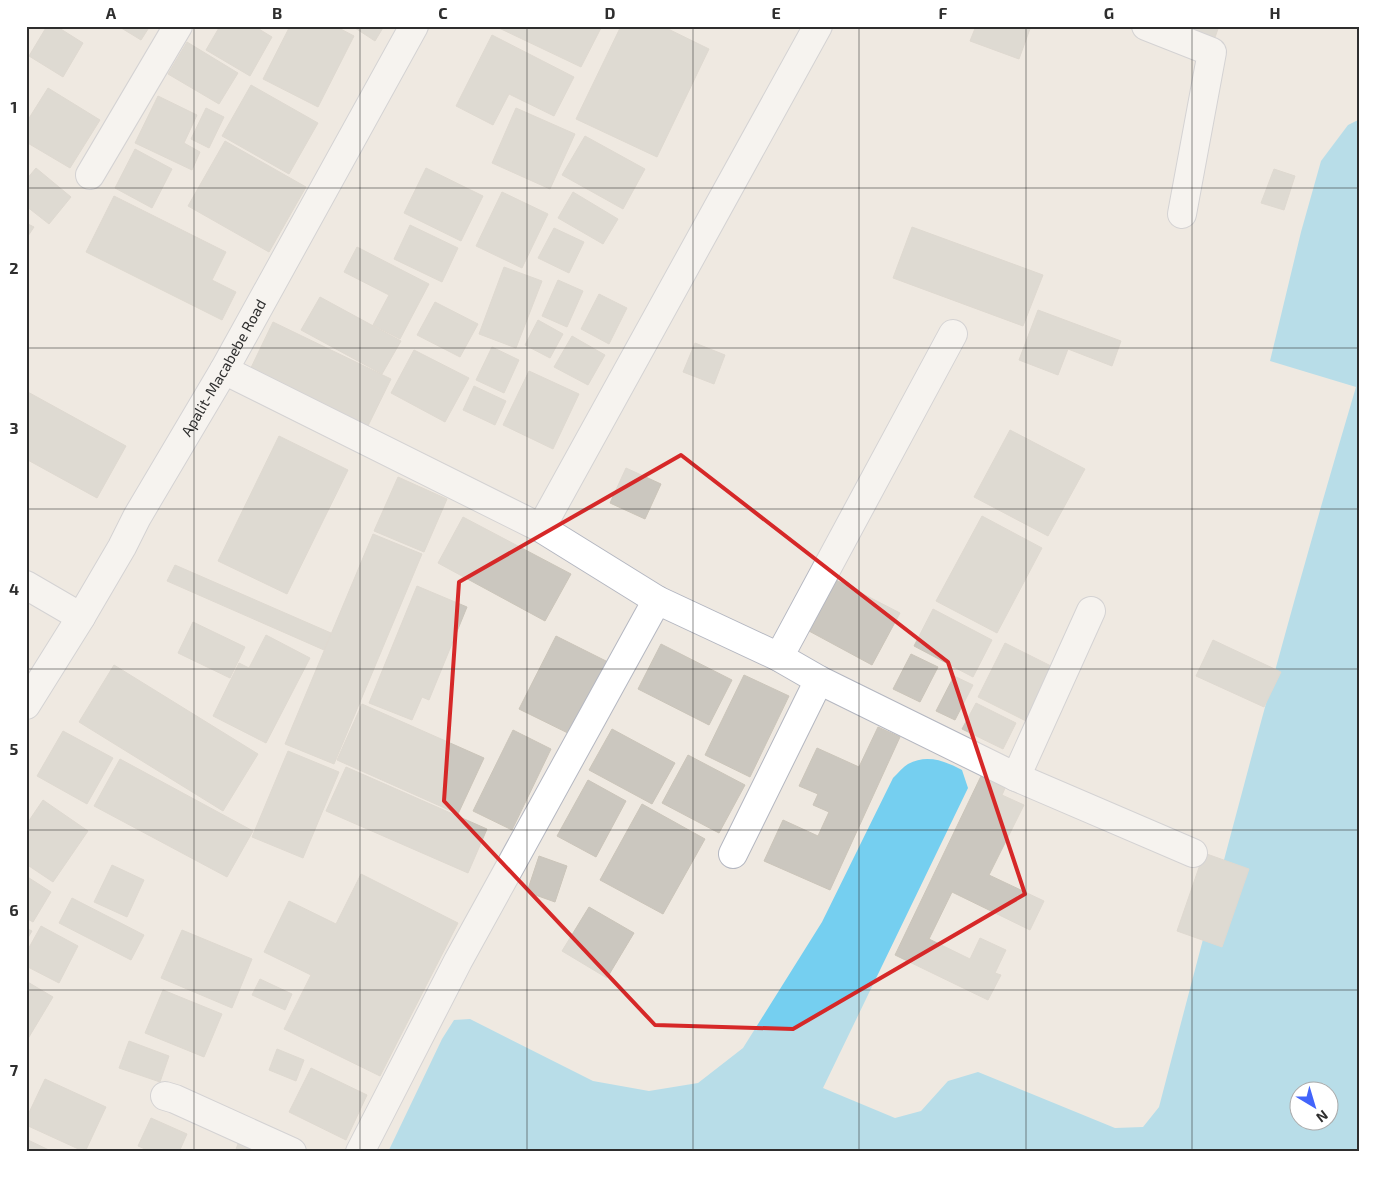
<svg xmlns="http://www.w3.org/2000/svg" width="1386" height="1178" viewBox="0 0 1386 1178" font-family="'Exo 2',sans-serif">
<rect width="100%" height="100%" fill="#efe9e1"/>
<path fill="#75cff0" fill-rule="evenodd" d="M1360,119V1152H388L442,1039L454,1020L470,1019L593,1081L649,1091L698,1083L743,1048L822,922L893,778C898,773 903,767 908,764C927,754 945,761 962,770L968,788L823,1088L895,1118L921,1111L948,1081L978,1072L1115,1128L1143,1127L1159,1107C1222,866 1285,625 1356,387L1270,361L1301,232L1321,161L1348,125ZM1298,1090H1328V1120H1298Z"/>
<g fill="#cbc7bf" stroke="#cbc5ba">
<path d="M47,26H56L83,43L63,77L29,56Z"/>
<path d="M118,26H150L141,40Z"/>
<path d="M220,26H254L272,37L250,76L206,50Z"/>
<path d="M290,26H335L354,36L318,107L263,79Z"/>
<path d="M352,26H384L375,41Z"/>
<path d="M500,26H602L581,67L499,28Z"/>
<path d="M621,26H662L709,49L657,157L576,119Z"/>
<path d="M976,26H1031L1019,59L970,41Z"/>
<path d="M1167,26H1219L1213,43Z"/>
<path d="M492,35L574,77L554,116L509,94L493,125L456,106Z"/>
<path d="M187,42L238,73L219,104L168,74Z"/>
<path d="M251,85L318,123L289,174L222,136Z"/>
<path d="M48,88L100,120L70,168L26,142V123Z"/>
<path d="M158,96L197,115L184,143L200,152L192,170L135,143Z"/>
<path d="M206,108L224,117L209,148L191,139Z"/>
<path d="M516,108L575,134L550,189L492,163Z"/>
<path d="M585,136L645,169L623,209L562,175Z"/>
<path d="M225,141L306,187L269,252L188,206Z"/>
<path d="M135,149L172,169L152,208L115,188Z"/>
<path d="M36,168L71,197L49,224L26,206V180Z"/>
<path d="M426,168L483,196L461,241L404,213Z"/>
<path d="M1274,169L1295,176L1284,210L1261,203Z"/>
<path d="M502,192L548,214L522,268L476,246Z"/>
<path d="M573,192L618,219L603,244L558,218Z"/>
<path d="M114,196L226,252L212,280L236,292L222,320L86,252Z"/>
<path d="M26,223L34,227L26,239Z"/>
<path d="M410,225L458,248L442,282L394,259Z"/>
<path d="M912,227L1043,275L1023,326L893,278Z"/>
<path d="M554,228L584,242L569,273L538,258Z"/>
<path d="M357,247L429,284L400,339L373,325L389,295L344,272Z"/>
<path d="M504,267L542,281L516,348L479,334Z"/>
<path d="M558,280L583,291L567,327L542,316Z"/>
<path d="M599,294L627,308L609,344L581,329Z"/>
<path d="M320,297L401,341L382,374L301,330Z"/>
<path d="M435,302L478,324L460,357L417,335Z"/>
<path d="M1038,310L1121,341L1112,366L1068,349L1058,375L1019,360Z"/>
<path d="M538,320L563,334L550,358L525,345Z"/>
<path d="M273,322L391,379L364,434L247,376Z"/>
<path d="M572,336L605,355L588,385L554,367Z"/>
<path d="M695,343L725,355L714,384L683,372Z"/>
<path d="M492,347L519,360L504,393L476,380Z"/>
<path d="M414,350L469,378L445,422L391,393Z"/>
<path d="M529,371L579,394L553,449L503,425Z"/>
<path d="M474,386L506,401L495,425L463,410Z"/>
<path d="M26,391L126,446L97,498L26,459Z"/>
<path d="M1010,430L1085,469L1048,536L974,497Z"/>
<path d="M279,436L348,470L287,594L218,561Z"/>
<path d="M626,468L661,484L645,519L610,503Z"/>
<path d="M398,477L447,499L424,552L374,531Z"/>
<path d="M982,516L1042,548L997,633L936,601Z"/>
<path d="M463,517L571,574L545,621L438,563Z"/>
<path d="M373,534L422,554L334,764L285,744Z"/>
<path d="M175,565L331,633L324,650L167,581Z"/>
<path d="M836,580L900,613L872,665L809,631Z"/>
<path d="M417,586L467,607L429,700L422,697L412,720L369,703Z"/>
<path d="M933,609L992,640L973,677L914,646Z"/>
<path d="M193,622L245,647L230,678L178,653Z"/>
<path d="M266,635L310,658L266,743L213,716L239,663L249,668Z"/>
<path d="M556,636L612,664L576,737L519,709Z"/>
<path d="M1213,640L1281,672L1264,707L1196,676Z"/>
<path d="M1005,643L1057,669L1030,723L978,697Z"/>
<path d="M661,644L732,680L709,725L638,689Z"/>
<path d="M911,654L938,667L920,702L893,689Z"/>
<path d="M114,665L258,754L223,811L79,722Z"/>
<path d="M744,675L789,696L750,777L705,755Z"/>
<path d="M954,676L973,685L955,720L936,711Z"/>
<path d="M976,703L1016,723L1003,749L962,729Z"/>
<path d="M362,704L484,758L458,814L337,760Z"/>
<path d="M878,727L900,737L830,890L764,861L783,820L818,836L829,812L813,805L818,794L799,786L817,748L859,767Z"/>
<path d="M612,729L675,763L652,804L589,770Z"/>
<path d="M513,730L551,749L512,830L473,811Z"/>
<path d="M63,731L113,758L87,804L37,776Z"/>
<path d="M288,751L339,772L303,858L252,837Z"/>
<path d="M688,755L745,785L719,833L662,803Z"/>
<path d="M120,759L253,831L227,877L94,806Z"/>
<path d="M346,767L487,829L468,873L326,811Z"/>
<path d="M982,774L1006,786L1002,795L1024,805L989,875L1044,901L1030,930L952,892L929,939L970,959L980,938L1006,950L995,973L1001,975L988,1000L895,955Z"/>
<path d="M588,780L626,801L596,857L557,836Z"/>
<path d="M43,800L88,831L53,882L26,864V825Z"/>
<path d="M642,804L705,839L663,914L600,880Z"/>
<path d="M1204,853L1249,869L1222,947L1177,931Z"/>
<path d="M539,856L567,866L555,902L527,892Z"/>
<path d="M112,865L144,880L127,917L94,902Z"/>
<path d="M361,874L458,923L380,1076L284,1029L311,975L264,952L289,901L336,924Z"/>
<path d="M26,876L51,892L33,922L26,918Z"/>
<path d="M72,898L144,935L131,960L59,923Z"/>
<path d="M589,907L634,933L607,978L562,951Z"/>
<path d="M41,926L78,946L59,983L26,966V953Z"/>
<path d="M26,928L32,931L26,941Z"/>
<path d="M182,930L252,959L232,1008L161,978Z"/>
<path d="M260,979L292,994L285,1010L252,995Z"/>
<path d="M26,981L53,997L26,1042Z"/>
<path d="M163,990L222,1014L204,1057L145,1033Z"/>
<path d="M129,1041L169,1056L160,1082L119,1068Z"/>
<path d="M277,1049L304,1060L296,1081L269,1070Z"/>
<path d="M311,1068L367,1095L346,1140L289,1112Z"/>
<path d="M45,1079L106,1107L85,1152L26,1125V1119Z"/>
<path d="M151,1118L187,1134L179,1152H152L138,1146Z"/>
<path d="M26,1139L53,1152H26Z"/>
<path d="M239,1141L266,1152H235Z"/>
</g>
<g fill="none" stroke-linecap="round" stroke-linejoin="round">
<g stroke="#b4b7c1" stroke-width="30">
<g id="street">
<path d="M1146,26L1212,52L1182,214"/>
<path d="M90,175L178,26"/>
<path d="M224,370L541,528L657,600L779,657L819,680L1016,777L1193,853"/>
<path d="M541,528L818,26"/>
<path d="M26,585L81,617"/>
<path d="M779,657L953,334"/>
<path d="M1016,777L1091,611"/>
<path d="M733,854L819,680"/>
<path d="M165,1096L175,1099L292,1152"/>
<path d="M360,1152L458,961L657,600"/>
</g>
</g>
<g stroke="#b4b7c1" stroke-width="30">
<g id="secondary">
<path id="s1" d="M26,705L81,617L122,547L137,517L224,370L414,26"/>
</g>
</g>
<use href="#street" stroke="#fff" stroke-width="28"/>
<use href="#secondary" stroke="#fff" stroke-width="28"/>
</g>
<path d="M0 0H1386V1178H0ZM681,455L948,662L1025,894L793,1029L655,1025L444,801L459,582Z" fill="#efe9e1" fill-opacity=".55" fill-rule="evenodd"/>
<path fill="none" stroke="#d62828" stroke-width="4" stroke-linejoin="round" d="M681,455L948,662L1025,894L793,1029L655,1025L444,801L459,582Z"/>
<path fill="none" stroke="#2e2e2e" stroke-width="1" stroke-opacity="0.55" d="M194,26V1152M360,26V1152M527,26V1152M693,26V1152M859,26V1152M1026,26V1152M1192,26V1152M26,188H1360M26,348H1360M26,509H1360M26,669H1360M26,830H1360M26,990H1360"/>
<g text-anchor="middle" stroke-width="4" stroke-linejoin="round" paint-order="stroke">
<g font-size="15" fill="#2e2e2e" stroke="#fff">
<text dy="5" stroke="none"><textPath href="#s1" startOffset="391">Apalit-Macabebe Road</textPath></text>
</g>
</g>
<rect width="1386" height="1178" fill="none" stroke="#ffffff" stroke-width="55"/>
<g transform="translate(1314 1106) rotate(142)"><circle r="24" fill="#ffffff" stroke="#ababab"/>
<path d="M0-4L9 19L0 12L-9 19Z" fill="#4264fb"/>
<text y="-8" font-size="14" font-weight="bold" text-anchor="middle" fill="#2e2e2e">N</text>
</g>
<rect x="28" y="28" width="1330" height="1122" fill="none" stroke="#2e2e2e" stroke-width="2"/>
<g font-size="16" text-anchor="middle" font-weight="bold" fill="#2e2e2e">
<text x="111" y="19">A</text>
<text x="277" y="19">B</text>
<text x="443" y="19">C</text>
<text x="610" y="19">D</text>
<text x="776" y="19">E</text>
<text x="943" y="19">F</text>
<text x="1109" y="19">G</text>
<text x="1275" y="19">H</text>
<text x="14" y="113">1</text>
<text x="14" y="274">2</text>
<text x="14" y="434">3</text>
<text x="14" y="595">4</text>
<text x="14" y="755">5</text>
<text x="14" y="916">6</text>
<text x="14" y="1076">7</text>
</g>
</svg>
